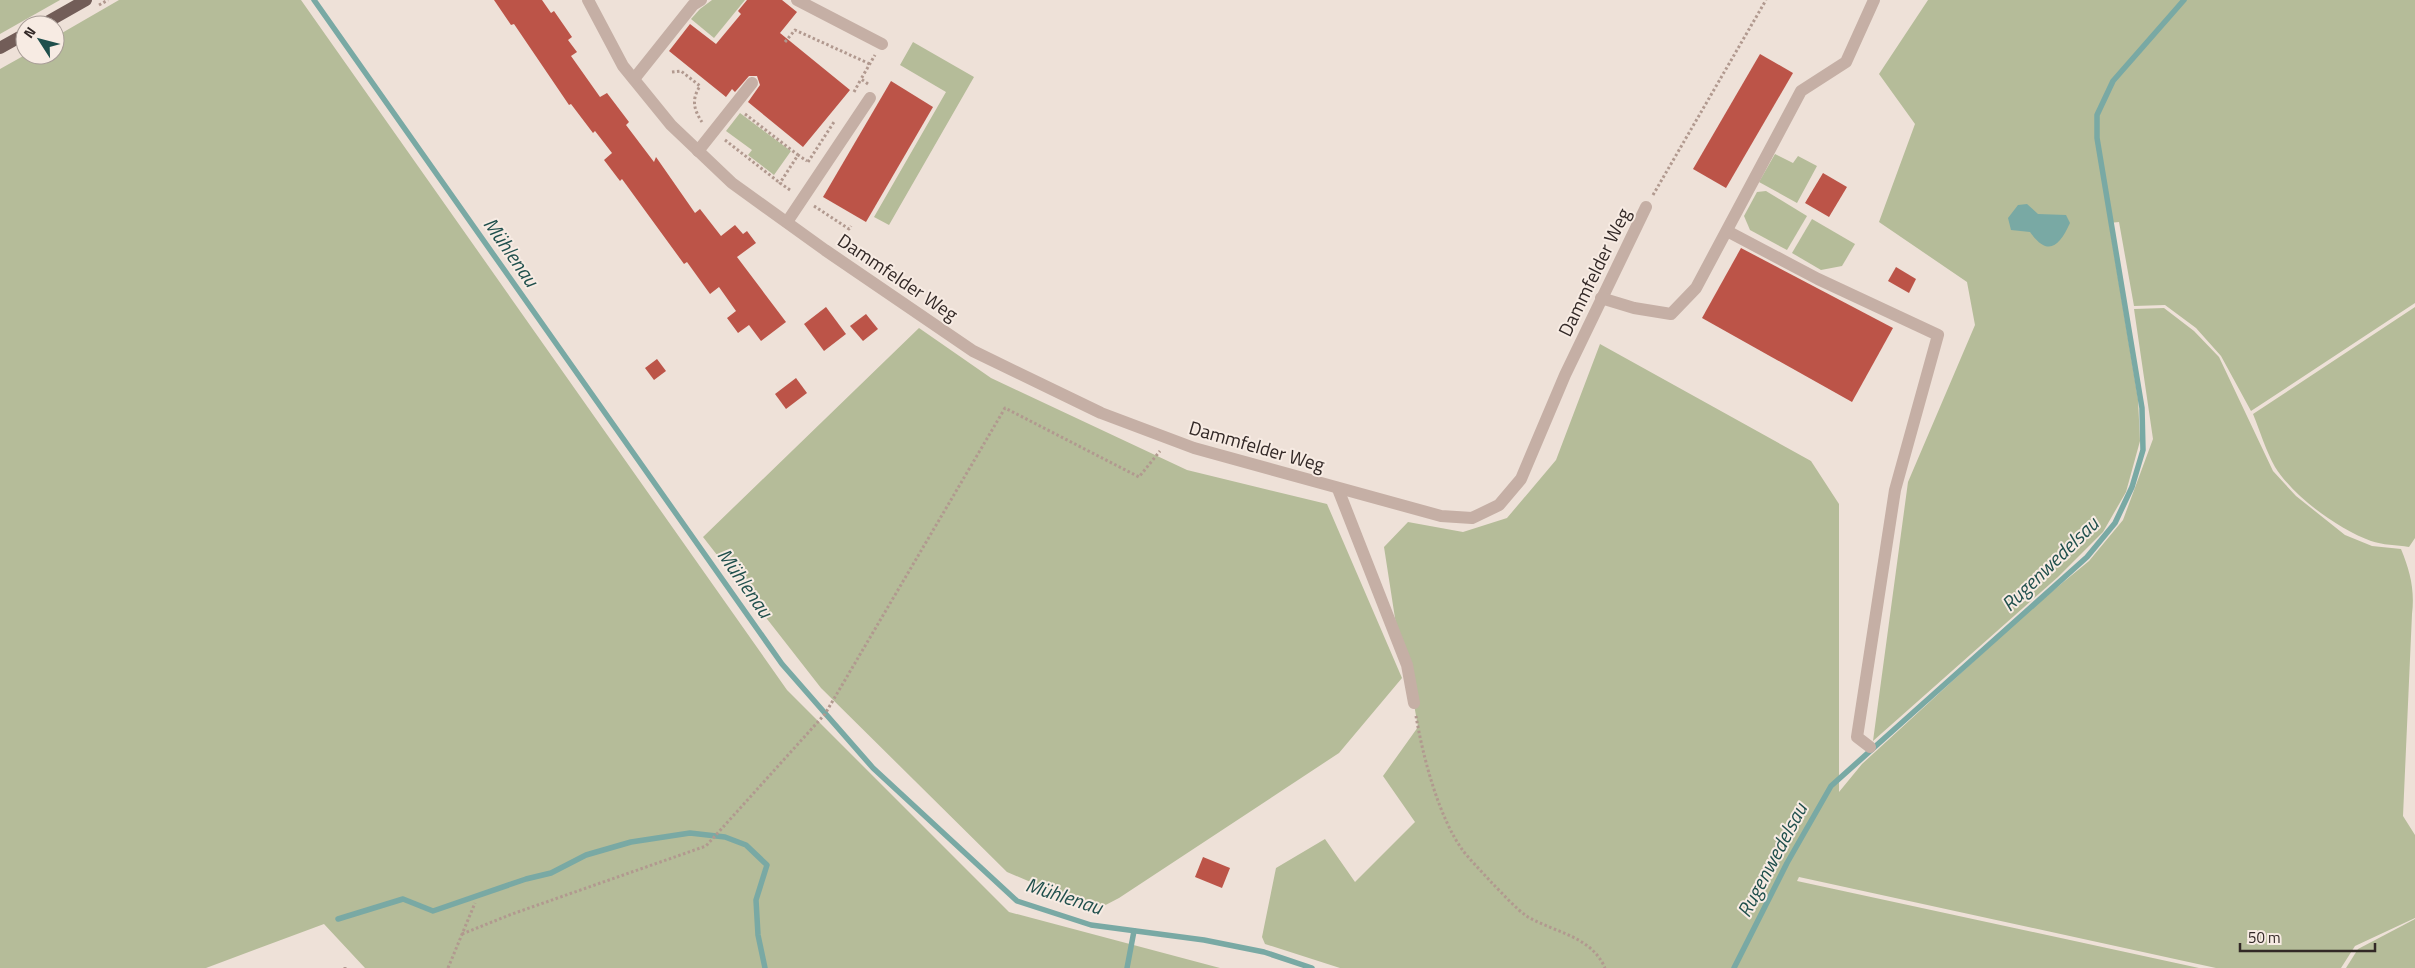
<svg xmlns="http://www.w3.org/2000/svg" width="2415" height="968" viewBox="0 0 2415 968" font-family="'Titillium Web',sans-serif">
<rect width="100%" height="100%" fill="#eee1d8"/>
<g fill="#b5bc99">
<path d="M0,0H60L0,34Z"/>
<path d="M119,0H301L787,690L1009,912L1220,968H365L324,924L206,968H0V69L25,55H55V37Z"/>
<path d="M712,0H745L714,38L691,19L700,9Z"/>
<path d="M1928,0H2415V303L2251,411L2221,356L2196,328L2165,305L2134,306L2119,222L2109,223L2138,399L2140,441L2126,492L2103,532L2058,577L1873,741L1908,482L1975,325L1967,282L1879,222L1915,124L1879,74Z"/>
<path d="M913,42L974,77L889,225L874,217L946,92L900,65Z"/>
<path d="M740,113L791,151L774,175L748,155L752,150L726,131Z"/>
<path d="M1775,154L1793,163L1798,156L1817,166L1797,203L1759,182Z"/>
<path d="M1766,191L1807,216L1787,250L1750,230L1744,216L1757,192Z"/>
<path d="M1812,219L1855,244L1842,266L1821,270L1792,253Z"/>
<path d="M2415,307V538L2409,547C2397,545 2382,545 2371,541C2338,529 2294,497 2275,467C2266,451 2260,431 2253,414Z"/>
<path d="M2164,308L2194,331L2219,357L2273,471L2296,496L2345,535L2372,546L2401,549C2410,571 2415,590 2412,614L2403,816L2415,835V918L2355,946L2341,968H2216L1799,877L1797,881L2199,968H1340L1265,944L1262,937L1276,868L1325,839L1355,882L1415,822L1383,776L1418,727L1407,665L1399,644L1384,547L1408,522L1463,532L1507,518L1556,460L1600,344L1811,461L1839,504V792L1862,764L2033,607L2089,561L2123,520L2153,439L2134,309Z"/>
<path d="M919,328L991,378L1187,470L1327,504L1402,678L1339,753L1119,898L1096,910L1007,872L821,688L703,537Z"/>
<path d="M2415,919V968H2346L2358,949Z"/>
</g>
<path fill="#79a9a4" d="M2027,204L2038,214L2066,215L2070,223C2059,247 2048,257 2030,232L2011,230L2008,218L2018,205Z"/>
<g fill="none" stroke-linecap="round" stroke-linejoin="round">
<g stroke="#79a9a4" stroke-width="5.5">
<path d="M314,0L782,664L873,768L1017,901L1091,925L1204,940L1264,952L1312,968"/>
<path d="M338,919L403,899L433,911L526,879L551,873L586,855L631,842L690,833L725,837L746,845L767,865L756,900L758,935L765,968"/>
<path d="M1127,968L1134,931"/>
<path d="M1734,968L1787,863L1831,786L2087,557L2115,523L2132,487L2143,450L2142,408L2097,138V115L2113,81L2184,0"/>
</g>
</g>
<g fill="#bc5448">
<path d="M494,0H542L551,13L554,11L572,37L568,40L577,52L571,56L600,97L607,93L629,122L626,125L654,162L656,157L695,213L700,209L721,236L735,225L743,234L747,231L756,243L737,257L786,322L761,341L749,325L738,333L727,318L736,311L719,287L710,294L687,262L684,264L622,179L620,181L604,160L612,153L595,131L593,133L571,104L569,105L514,24L511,25Z"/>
<path d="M747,0H782L797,12L780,33L850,90L803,147L748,102L760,85L757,76H749L735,92L732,89L726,97L669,51L690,24L716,44L741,14L738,11Z"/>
<path d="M1760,54L1793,73L1726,188L1693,169Z"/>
<path d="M891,81L933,107L866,222L823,197Z"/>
<path d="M1823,173L1847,187L1829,217L1805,203Z"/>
<path d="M1741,248L1893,328L1852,402L1702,318Z"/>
<path d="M1896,267L1916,279L1909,293L1888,281Z"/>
<path d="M826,307L846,334L824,351L804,324Z"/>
<path d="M866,314L878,329L863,341L850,326Z"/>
<path d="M657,359L666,371L654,380L645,368Z"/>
<path d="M796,378L807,393L786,409L775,394Z"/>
<path d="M1203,857L1230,868L1222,888L1195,877Z"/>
</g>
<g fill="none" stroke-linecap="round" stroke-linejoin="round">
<g stroke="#b1998f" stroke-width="3" stroke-dasharray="2.5 2.5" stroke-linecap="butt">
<path d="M99,5L108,0"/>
<path d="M785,42L795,30L870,64"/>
<path d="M672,72L681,71L700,86C691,100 694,110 702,122"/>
<path d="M868,84L861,79L875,55"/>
<path d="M854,92L861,79"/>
<path d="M745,114L798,155"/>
<path d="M725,140L780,183"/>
<path d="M808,162L834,122"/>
<path d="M790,190L780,183L798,155L807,161"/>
<path d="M1653,195L1766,0"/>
<path d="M814,206L849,229L851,226"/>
<path d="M1416,716C1423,757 1439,819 1464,852C1473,863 1483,873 1492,883C1503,894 1516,909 1528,917C1556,933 1591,936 1605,968"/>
<path d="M462,934L512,914L706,846L825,714L1005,408L1139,477L1160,451"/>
<path d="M345,967V968"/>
<path d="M448,968L475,903"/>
</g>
<g stroke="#c5afa5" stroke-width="12">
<path d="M588,0L623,66L671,125L732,183L825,250L973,351L1101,413L1194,448L1441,516L1472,518L1499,505L1521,479L1565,375L1646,207"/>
<path d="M797,0L882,44"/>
<path d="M634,79L693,5L701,0"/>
<path d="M698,151L752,83"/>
<path d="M787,222L870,98"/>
<path d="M1727,231L1818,279L1938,335L1895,490L1857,737L1870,747"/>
<path d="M1601,298L1634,308L1671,314L1696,288L1801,91L1846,62L1874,0"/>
<path d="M1338,489L1407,665L1414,703"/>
</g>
<g stroke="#725d58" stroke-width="12">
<path d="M42,25L86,0"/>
<path d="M0,48L25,34"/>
</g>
</g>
<g text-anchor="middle" stroke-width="4" stroke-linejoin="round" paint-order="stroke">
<g font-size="19" fill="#322826" stroke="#f7ebe3">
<text transform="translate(1594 272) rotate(-64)" y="7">Dammfelder Weg</text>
<text transform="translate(898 277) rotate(34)" y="7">Dammfelder Weg</text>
<text transform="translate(1257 446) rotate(16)" y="7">Dammfelder Weg</text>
</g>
<g font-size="20" font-style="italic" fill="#1f4f4c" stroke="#f7ebe3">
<text transform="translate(511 252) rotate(55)" y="7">Mühlenau</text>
<text transform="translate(2050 564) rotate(-44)" y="7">Rugenwedelsau</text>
<text transform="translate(745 583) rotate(55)" y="7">Mühlenau</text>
<text transform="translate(1772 860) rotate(-62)" y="7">Rugenwedelsau</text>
<text transform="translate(1064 896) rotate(18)" y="7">Mühlenau</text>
</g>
</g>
<g transform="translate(40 40) rotate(306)"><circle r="24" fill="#f7ebe3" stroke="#a89d97"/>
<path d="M0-4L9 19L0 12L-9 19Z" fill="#1f4f4c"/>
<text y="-8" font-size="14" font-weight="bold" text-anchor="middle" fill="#322826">N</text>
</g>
<path d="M2240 943v8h135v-8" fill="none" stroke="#322826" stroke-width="2.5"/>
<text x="2248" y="943" font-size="15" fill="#322826" stroke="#f7ebe3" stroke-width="4" paint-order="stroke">50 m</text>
</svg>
